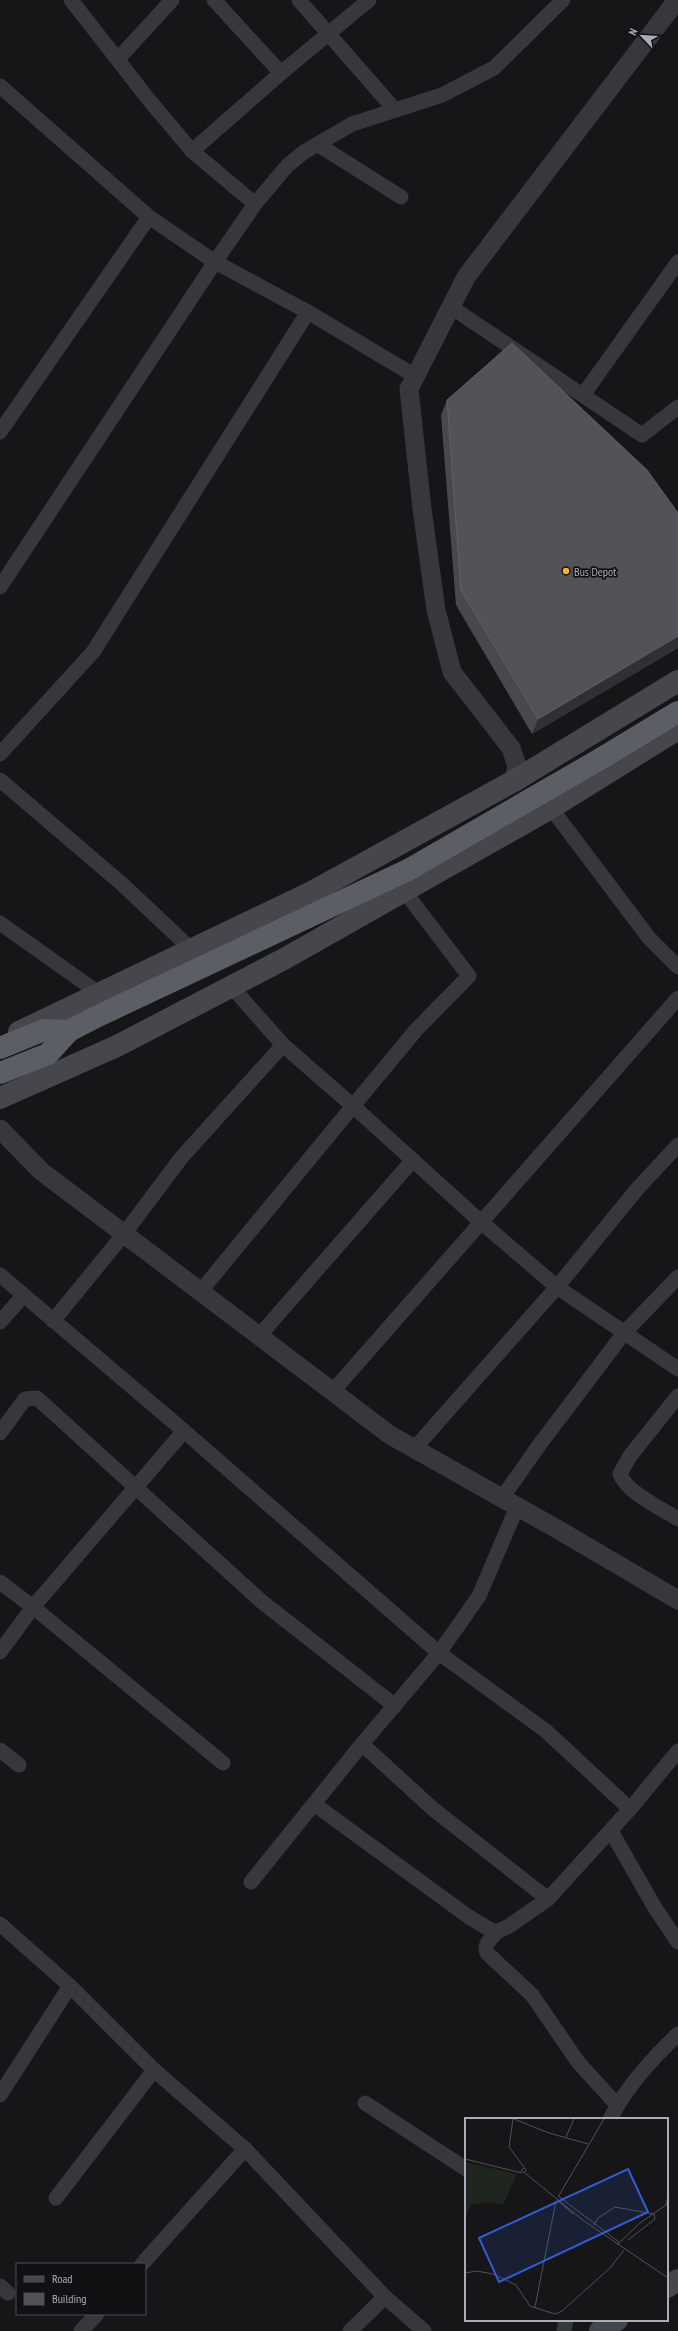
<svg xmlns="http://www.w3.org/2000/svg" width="678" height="2331" font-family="'PT Sans Narrow',sans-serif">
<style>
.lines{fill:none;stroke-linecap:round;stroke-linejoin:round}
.minor{stroke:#37383d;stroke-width:15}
.tertiary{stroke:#37383d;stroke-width:19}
.secondary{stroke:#45474d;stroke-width:22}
.trunk{stroke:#5b5e65;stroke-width:22}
.trunk-bridge{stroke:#5b5e65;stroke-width:22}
.wall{fill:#47494d}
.shaded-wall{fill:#2f3033}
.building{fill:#525359;stroke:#5f6168}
.poi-dot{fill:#f2b134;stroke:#111113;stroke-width:1.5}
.labels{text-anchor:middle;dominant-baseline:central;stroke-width:3.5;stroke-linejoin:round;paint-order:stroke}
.poi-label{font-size:12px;fill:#a8adb8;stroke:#111113;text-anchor:start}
.inset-road{fill:none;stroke:#505258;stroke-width:1}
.view{fill:#325cd3;fill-opacity:0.15;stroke:#325cd3;stroke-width:2}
.inset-edge{fill:none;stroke:#a8adb8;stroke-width:2}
</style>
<rect width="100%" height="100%" fill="#161618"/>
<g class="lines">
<g class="minor">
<polyline points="214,0 281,73"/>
<polyline points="299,0 395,110"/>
<polyline points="118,59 172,0"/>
<polyline points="0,86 149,217 215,262 255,204 192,151 149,100 71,0"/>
<polyline points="317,144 401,197"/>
<polyline points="192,151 281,73 369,0"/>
<polyline points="255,204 287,166 304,152 352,124 442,95 494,68 563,0"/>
<polyline points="451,307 642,435 678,407"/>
<polyline points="583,395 678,262"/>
<polyline points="0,432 149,217"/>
<polyline points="0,587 215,262 308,312 415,376"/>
<polyline points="0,754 93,652 308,312"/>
<polyline points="0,780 122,884 191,949"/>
<polyline points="551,808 649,938 678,967"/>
<polyline points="405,892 469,976 416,1030 353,1106 481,1222 557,1287 638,1188 678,1145"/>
<polyline points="0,923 100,994"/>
<polyline points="0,1275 184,1431 439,1653 546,1731 630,1809"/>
<polyline points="200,1292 353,1106 283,1045 231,986"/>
<polyline points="53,1321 124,1234 181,1158 283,1045"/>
<polyline points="0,1322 23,1296"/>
<polyline points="259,1336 413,1160"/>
<polyline points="333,1391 678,998"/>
<path d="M678 1396 630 1456 620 1474C626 1492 662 1509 678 1519"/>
<polyline points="0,1433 25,1399 37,1398 261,1601 395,1706"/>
<polyline points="414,1449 557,1287 678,1369"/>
<polyline points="502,1498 540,1444 624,1333 678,1277"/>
<polyline points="0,1582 33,1607 223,1763"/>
<polyline points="0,1652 33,1607 184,1431"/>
<polyline points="362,1744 433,1809 548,1899"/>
<polyline points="0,1750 19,1765"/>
<polyline points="314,1804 469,1917 489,1929 497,1932 509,1926 548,1899 630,1809 678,1751"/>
<polyline points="611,1831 655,1908 678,1942"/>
<polyline points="251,1882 362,1744 439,1653 479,1596 517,1507"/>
<polyline points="0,1924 70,1986 154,2070 245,2149 385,2297 424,2331"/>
<path d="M497 1932C491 1939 483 1944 487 1953L532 1995 578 2062 617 2105"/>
<polyline points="0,2095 70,1986"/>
<polyline points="365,2103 466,2169"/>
<path d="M610 2119C627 2086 652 2059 678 2034"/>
<polyline points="56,2198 154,2070"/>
<polyline points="142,2264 245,2149"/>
<polyline points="0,2286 8,2293"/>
<polyline points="81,2331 97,2314"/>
<polyline points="350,2331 385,2297"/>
<polyline points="564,2331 566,2320"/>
</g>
<g class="tertiary">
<polyline points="514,781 517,766 511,748 452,672 436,610 422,509 409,389 466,277 677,0"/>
<polyline points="0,1129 41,1171 390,1435 557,1529 678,1600"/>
</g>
<g class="secondary">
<polyline points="19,1032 312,892 514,781 678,681"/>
<polyline points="0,1098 117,1046 284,959 551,808 678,729"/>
<polyline points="667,2287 678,2280"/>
<polyline points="600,2331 617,2320"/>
</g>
<g class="trunk">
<polyline points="0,1048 44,1030 69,1031"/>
<polyline points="0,1073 48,1054 69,1031 98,1016 408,870 602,758"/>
</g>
<polyline class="trunk-bridge" points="602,758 678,712"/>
</g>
<polygon class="wall" points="447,400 678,513 678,648 532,734 456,605 441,415"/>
<polygon class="shaded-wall" points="678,636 678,648 532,734 538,719"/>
<polygon class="building" points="512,343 647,470 678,513 678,636 538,719 461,590 447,400"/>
<circle class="poi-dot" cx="566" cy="571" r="4"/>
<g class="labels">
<g class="poi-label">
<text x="574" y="571">Bus Depot</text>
</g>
</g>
<g transform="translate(465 2118)">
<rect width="203" height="203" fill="#161618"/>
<path d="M0 44 52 56 38 87 21 84 5 87 0 103Z" fill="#1e261f"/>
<path class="inset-road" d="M48 1 44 29 61 52 59 55 56 53 59 50M49 1 84 15 123 26M101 19 109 1M0 41 57 55M60 55 119 103 203 160M93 78 154 124M93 79 139 1M92 82 108 96M129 107 133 100 150 89 189 96 190 101 163 122M152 127 175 105 201 87 203 79M0 155 12 153 28 156 51 167 65 188 90 196 97 193 145 150 159 132M70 189 91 83"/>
<path class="view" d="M163 51 183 94 34 164 14 120Z"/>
<rect width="203" height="203" class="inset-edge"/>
</g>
<rect x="16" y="2263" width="130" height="52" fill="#111113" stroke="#4d4f55"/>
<rect x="24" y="2276" width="20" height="6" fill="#45474d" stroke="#4d4f55"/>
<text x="52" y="2283" font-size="12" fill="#a8adb8">Road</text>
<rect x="24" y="2293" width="20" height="12" fill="#525359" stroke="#4d4f55"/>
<text x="52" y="2303" font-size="12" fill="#a8adb8">Building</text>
<g transform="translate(642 36) rotate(295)" stroke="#111113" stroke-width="3" paint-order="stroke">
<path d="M0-3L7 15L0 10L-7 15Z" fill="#a8adb8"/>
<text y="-6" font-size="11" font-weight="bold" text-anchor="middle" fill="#a8adb8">N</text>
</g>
</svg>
